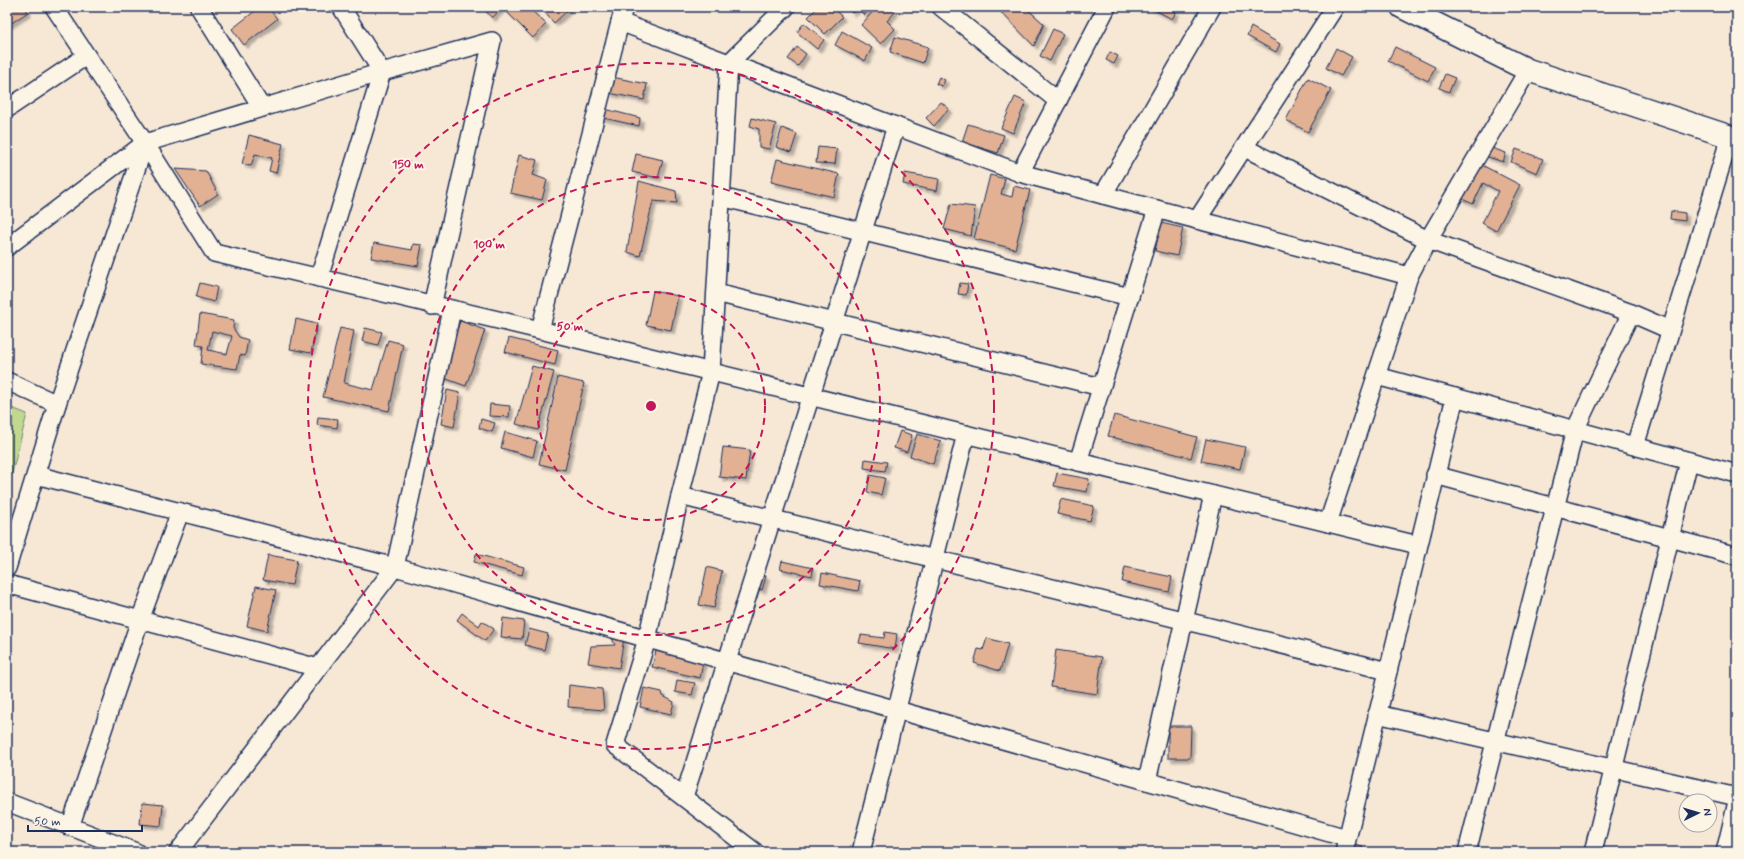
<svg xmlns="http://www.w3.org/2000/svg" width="1744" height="859" font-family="Mynerve,sans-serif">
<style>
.green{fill:#c1d88e;stroke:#6e8476}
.building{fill:#e2b193;stroke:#1b2f5e;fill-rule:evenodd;filter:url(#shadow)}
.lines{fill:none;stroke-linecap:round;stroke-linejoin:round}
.street-casing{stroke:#1b2f5e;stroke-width:20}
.secondary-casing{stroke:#1b2f5e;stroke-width:25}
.street{stroke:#fcf5e5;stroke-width:17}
.secondary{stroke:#fcf5e5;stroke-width:22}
.ring{fill:none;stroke:#c2185b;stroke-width:2;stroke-dasharray:7 5}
.centre{fill:#c2185b;stroke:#fcf5e5;stroke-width:2}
.ring-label{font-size:12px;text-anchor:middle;font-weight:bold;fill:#c2185b;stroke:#fcf5e5;stroke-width:4;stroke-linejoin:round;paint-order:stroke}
</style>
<defs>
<filter id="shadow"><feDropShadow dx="3.5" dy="3.5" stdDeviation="1" flood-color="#0004"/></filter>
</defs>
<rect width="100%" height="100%" fill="#f7e7d5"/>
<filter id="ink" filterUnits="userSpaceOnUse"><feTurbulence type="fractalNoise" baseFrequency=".025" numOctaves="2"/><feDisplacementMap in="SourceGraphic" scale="8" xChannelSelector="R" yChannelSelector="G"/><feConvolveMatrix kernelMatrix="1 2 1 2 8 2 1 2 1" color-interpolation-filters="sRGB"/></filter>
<g filter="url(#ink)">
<polygon class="green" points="7,406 27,414 7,493"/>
<g class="building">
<polygon points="7,7 25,7 28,12 7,26"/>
<polygon points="260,7 268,7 277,19 244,45 232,29"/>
<polygon points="487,7 503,7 492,18 484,9"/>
<polygon points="506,7 528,7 546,24 533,38 504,9"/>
<polygon points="540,7 567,7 569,9 554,23"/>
<polygon points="818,7 832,7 842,17 825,34 808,17"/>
<polygon points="847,7 856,7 857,9 852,13"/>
<polygon points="864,7 869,10 864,15 860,10"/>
<polygon points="877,7 891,7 895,12 887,21 895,29 881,44 861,25"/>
<polygon points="996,7 1025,7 1044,24 1034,46"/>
<polygon points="1149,7 1166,7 1176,12 1172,19"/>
<polygon points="804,23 824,40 817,49 797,32"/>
<polygon points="1251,27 1280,44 1276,52 1247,36"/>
<polygon points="1053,29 1063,34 1050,61 1040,56"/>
<polygon points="842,31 872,48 865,61 835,45"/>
<polygon points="895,37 928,47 923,63 890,52"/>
<polygon points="797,47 806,54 798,66 788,59"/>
<polygon points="1395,47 1435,67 1428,81 1388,61"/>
<polygon points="1336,48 1352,57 1341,76 1326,68"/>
<polygon points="1110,52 1118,56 1114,64 1106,60"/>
<polygon points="1445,74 1455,78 1449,92 1439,88"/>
<polygon points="612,77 647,84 644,100 609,93"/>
<polygon points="939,77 945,80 942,86 936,84"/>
<polygon points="1308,78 1331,90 1308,132 1286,120"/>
<polygon points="1015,97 1026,102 1013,133 1001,128"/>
<polygon points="941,102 949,109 934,126 926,118"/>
<polygon points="601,108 640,118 639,126 599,117"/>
<polygon points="752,118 776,124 769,149 759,147 759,129 750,126"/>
<polygon points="968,124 1004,135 998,153 962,142"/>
<polygon points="782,128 797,134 791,152 776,147"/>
<polygon points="249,135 283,144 276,173 269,171 272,158 255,154 251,166 242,164"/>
<polygon points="818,147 837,149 835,164 816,163"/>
<polygon points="1489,147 1506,153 1503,162 1485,156"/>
<polygon points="1516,149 1543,159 1537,173 1511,162"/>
<polygon points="636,154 663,160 658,178 632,172"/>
<polygon points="519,155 537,160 533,175 547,180 542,200 510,193"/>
<polygon points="777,159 839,174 834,197 771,182"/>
<polygon points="1478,163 1520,185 1496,231 1482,223 1498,191 1483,183 1473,204 1460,198"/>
<polygon points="175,169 206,171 218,194 200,206"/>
<polygon points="905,173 939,179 937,191 903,184"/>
<polygon points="990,175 1005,179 1001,194 1012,197 1014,186 1030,190 1015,249 974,239"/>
<polygon points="639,181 676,191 677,203 653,201 640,256 627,252"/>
<polygon points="951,204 975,207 971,236 944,229"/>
<polygon points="1671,211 1685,213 1685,221 1670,219"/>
<polygon points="1161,223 1183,228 1177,256 1155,251"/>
<polygon points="374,243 412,250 413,244 422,245 418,266 371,258"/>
<polygon points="200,283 217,287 214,302 196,297"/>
<polygon points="960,283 968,284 966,295 958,294"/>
<polygon points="653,291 678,296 671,330 646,325"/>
<path d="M200 314 234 320 233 328 239 337 248 340 245 356 240 355 237 369 201 364 203 346 196 345ZM212 331 232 336 227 354 208 350Z"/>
<polygon points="296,319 317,324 311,353 290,349"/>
<polygon points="460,321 485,330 466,386 441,377"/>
<polygon points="340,328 354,331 344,383 373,390 388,340 403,344 389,411 323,397"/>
<polygon points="365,328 382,332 378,345 362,341"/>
<polygon points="509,338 558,350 555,365 505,352"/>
<polygon points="532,366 554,372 538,430 516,424"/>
<polygon points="558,377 584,383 565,470 539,464"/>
<polygon points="447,390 460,393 454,427 441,424"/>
<polygon points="490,404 510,406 509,417 489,416"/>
<polygon points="1114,415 1197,437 1191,458 1108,436"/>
<polygon points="318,417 338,419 337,428 317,425"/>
<polygon points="481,419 495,423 492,432 479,428"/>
<polygon points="900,431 912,435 907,452 894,448"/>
<polygon points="505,432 537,441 533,457 501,448"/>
<polygon points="917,434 941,441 933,464 910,456"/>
<polygon points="1206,439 1245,447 1240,469 1201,461"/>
<polygon points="723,447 750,450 746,480 719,477"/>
<polygon points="865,459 887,462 885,471 864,468"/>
<polygon points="1057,473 1089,479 1087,492 1054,486"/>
<polygon points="870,475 885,478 881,495 867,492"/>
<polygon points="1061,499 1094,506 1090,521 1057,514"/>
<polygon points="476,554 524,567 522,575 474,562"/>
<polygon points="268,555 297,560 292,585 263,580"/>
<polygon points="782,561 813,568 812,576 780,569"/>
<polygon points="707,567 722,571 714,608 699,605"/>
<polygon points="1125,567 1172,577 1169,592 1122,582"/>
<polygon points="822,573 860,581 858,591 820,584"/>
<polygon points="760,574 766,576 762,590 756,588"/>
<polygon points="256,586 276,590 267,631 247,626"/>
<polygon points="462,613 479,626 482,621 494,629 485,641 457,620"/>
<polygon points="503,618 524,621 522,639 501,637"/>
<polygon points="529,629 548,634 544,650 525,645"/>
<polygon points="885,632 897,634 895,649 859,643 861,635 884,638"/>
<polygon points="611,636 624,638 619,668 588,663 591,646 615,645"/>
<polygon points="987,638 1008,644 1000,671 974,663 978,649 983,650"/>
<polygon points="1056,650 1102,657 1097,694 1051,687"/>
<polygon points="656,651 703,662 700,678 652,667"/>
<polygon points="677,680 695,683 692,695 675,692"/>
<polygon points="569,685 602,689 604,710 568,707"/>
<polygon points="644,688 662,692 663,696 674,702 671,714 640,707"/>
<polygon points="1168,726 1191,726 1190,758 1168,758"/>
<polygon points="142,803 163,805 161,826 140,824"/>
<polygon points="1354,845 1363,847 1362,852 1352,852"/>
</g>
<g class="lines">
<g class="street-casing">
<g id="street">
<polyline points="54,7 145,143 214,253 540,330 1418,545"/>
<polyline points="199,7 262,108"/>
<polyline points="941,7 1058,101"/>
<polyline points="620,22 1020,173 1409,276"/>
<polyline points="7,109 86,56"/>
<polyline points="1245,148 1428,240 1631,313 1670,330"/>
<polyline points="1020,173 1107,7"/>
<polyline points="1103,195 1212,7"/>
<polyline points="721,197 1130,297"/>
<polyline points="1197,220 1335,7"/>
<polyline points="7,247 145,143 382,72 492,41 432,306"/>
<polyline points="319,278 382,72 341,7"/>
<polyline points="716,293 1101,387"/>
<polyline points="540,330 624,7"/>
<polyline points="1377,376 1737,474"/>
<polyline points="7,381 57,404"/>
<polyline points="1635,446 1730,137"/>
<polyline points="1078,462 1157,209"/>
<polyline points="36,475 395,567 1347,838"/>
<polyline points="1435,475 1737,556"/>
<polyline points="680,496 1388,671"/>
<polyline points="1328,523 1409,276 1428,240 1528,70"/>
<polyline points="7,568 57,404 145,143"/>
<polyline points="7,584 318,668"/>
<polyline points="1377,714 1737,797"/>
<polyline points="1147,781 1213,495"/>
<polyline points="684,797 896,126"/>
<polyline points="7,802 136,852"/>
<polyline points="70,827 140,620 180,512"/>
<polyline points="178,852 395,567 452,310"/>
<polyline points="755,852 615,745 647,639 680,496 711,372 729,63 786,7"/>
<polyline points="861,852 966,434"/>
<polyline points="1344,852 1455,397"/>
<polyline points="1467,852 1575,430 1631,313"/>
<polyline points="1593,852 1689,461"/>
<polyline points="1725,852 1737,802"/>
</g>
</g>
<g class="secondary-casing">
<polyline id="secondary" points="1402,7 1528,70 1737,139"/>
</g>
<use href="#street" class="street"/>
<use href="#secondary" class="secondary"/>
</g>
</g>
<g class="ring">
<circle cx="651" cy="406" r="114"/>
<circle cx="651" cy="406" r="229"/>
<circle cx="651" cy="406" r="343"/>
</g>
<circle cx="651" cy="406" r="6" class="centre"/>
<g class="ring-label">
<text x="408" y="168">150 m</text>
<text x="489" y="248">100 m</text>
<text x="570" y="330">50 m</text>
</g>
<rect width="1744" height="859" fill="none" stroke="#fcf5e5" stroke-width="24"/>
<rect x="12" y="12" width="1720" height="835" fill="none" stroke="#1b2f5e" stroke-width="1.5" filter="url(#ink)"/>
<g transform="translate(1698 813) rotate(85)"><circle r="19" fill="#fcf5e5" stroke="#a2a6af"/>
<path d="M0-3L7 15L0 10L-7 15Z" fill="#1b2f5e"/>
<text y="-6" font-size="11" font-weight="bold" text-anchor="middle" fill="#1b2f5e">N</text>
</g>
<path d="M28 825v6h114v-6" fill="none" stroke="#1b2f5e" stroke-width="2"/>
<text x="34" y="825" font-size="12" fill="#1b2f5e" stroke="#fcf5e5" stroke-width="3" paint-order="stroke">50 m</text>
</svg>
